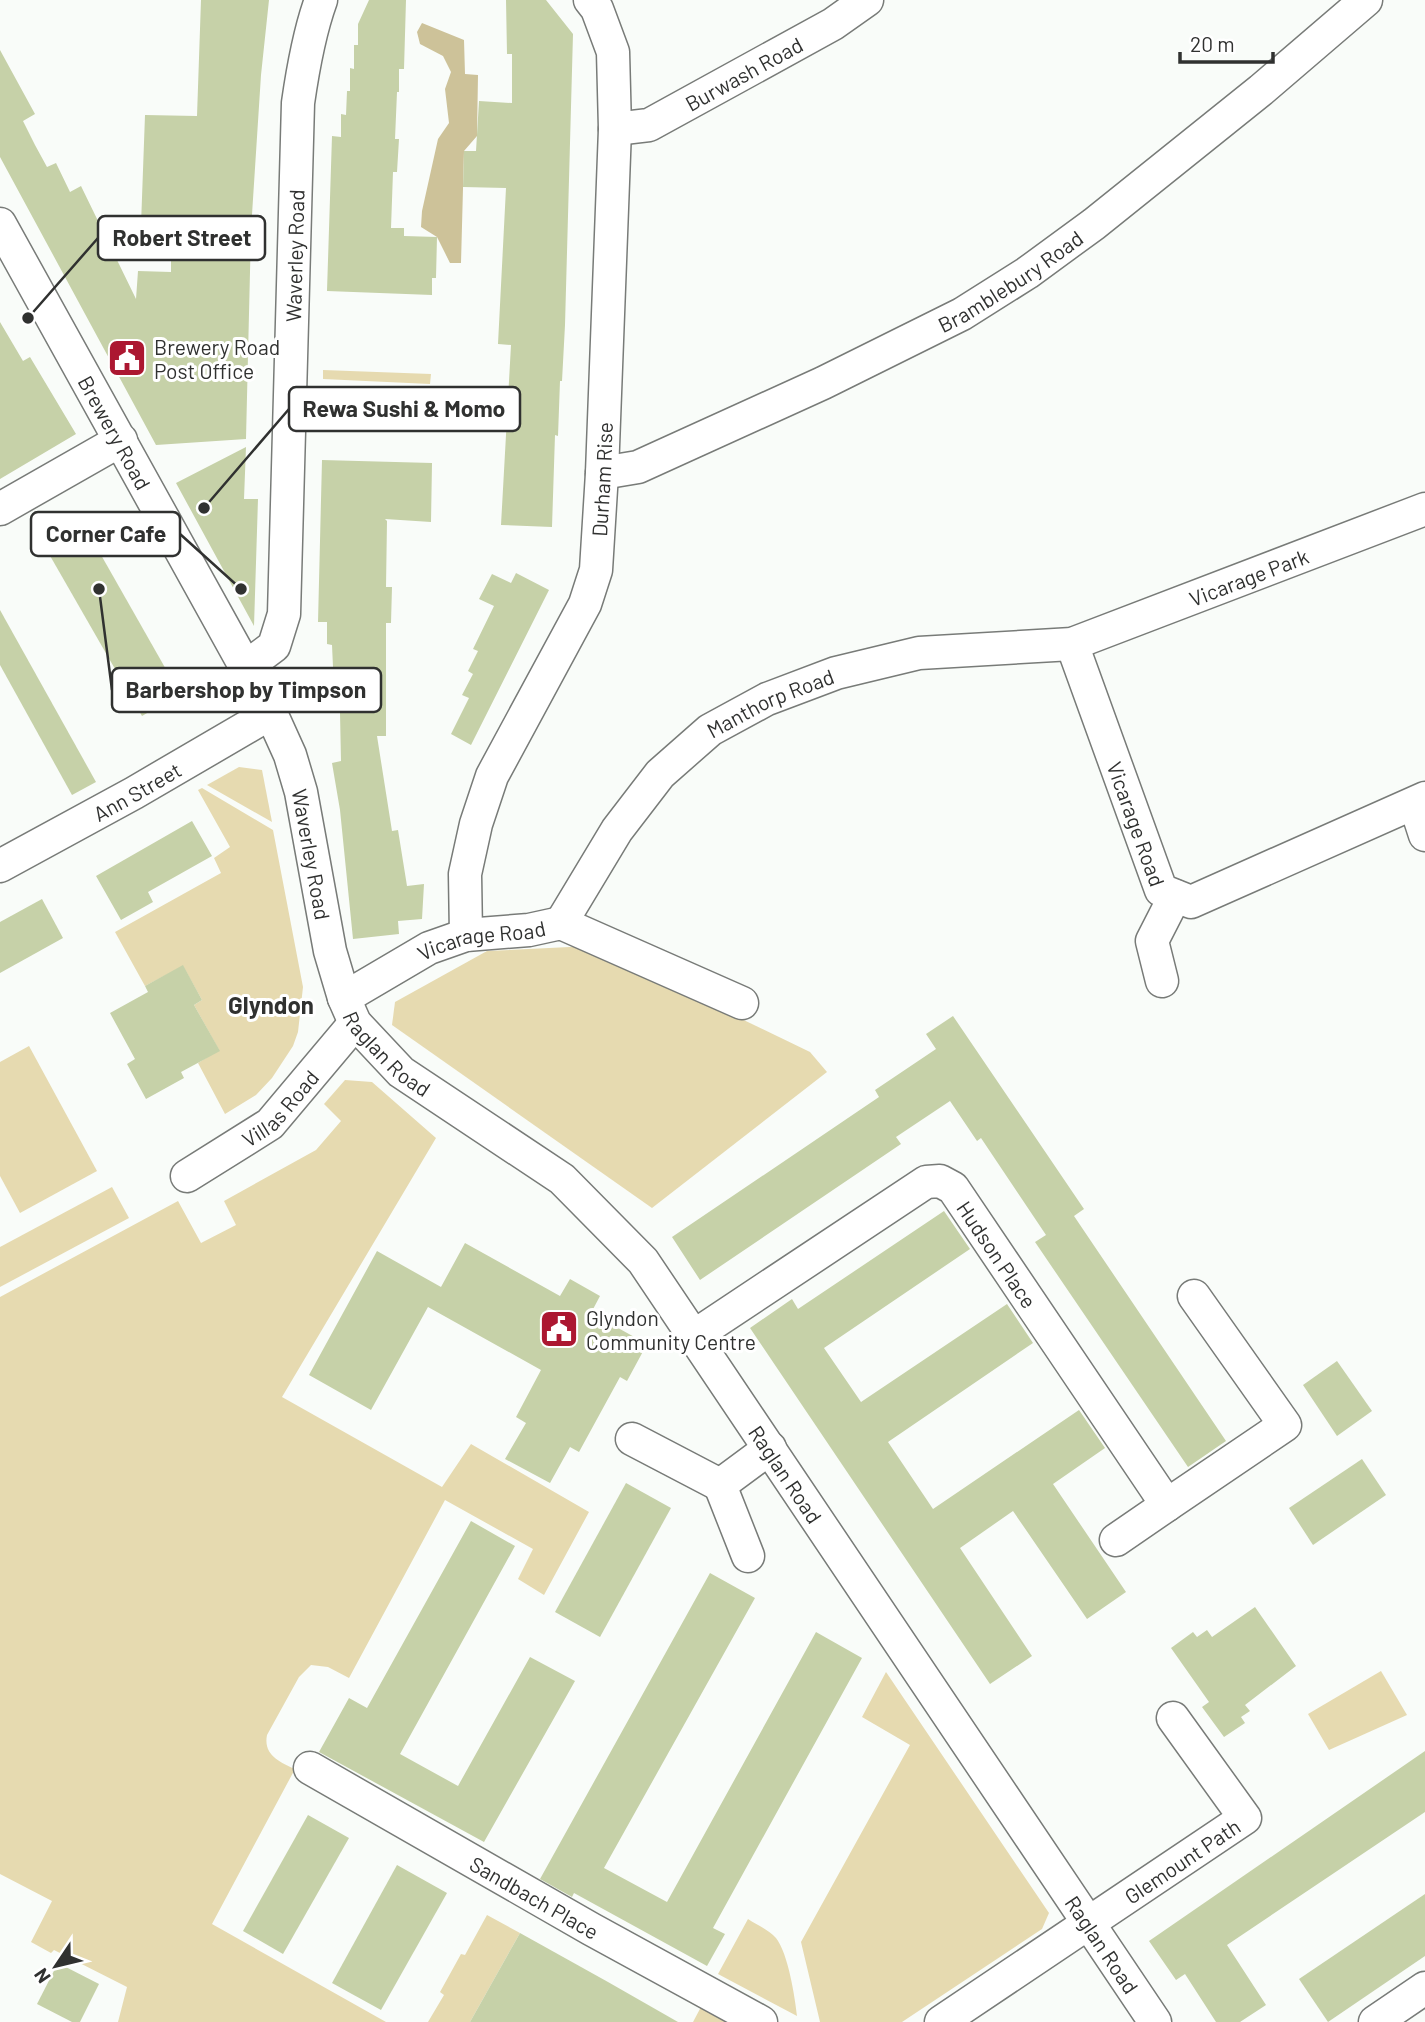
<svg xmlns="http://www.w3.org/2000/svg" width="1425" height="2022" font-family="Barlow,sans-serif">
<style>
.green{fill:#e6dab0}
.forest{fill:#cdc299}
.building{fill:#c6d1a8}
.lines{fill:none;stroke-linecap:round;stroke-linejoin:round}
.minor-casing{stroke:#787b78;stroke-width:35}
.minor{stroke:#fff;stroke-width:32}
.labels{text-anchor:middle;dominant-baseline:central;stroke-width:6;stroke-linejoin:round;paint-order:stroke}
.street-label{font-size:21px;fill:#303130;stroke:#fff}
.poi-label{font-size:21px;fill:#303130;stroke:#fff;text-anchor:start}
.quarter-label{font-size:24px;font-weight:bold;fill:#303130;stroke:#fff}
.leader{fill:none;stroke:#303130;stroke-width:2.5}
.callout-dot{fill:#303130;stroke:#fff;stroke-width:2.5}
.callout{fill:#fff;stroke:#303130;stroke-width:2.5}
.callout-label{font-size:23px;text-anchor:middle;font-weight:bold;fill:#303130}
</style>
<rect width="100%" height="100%" fill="#f9fcf9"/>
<g class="green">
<polygon points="323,370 431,374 430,384 323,379"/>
<polygon points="239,767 262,770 272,822 207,785"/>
<polygon points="202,788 273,830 303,987 298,1032 293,1046 272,1078 256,1095 225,1114 198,1063 219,1050 194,1005 202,1000 183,966 145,986 115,932 221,873 214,858 230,847 198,790"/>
<polygon points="590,946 810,1052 827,1072 652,1208 392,1025 395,1002 487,951"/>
<polygon points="29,1046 97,1171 20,1213 0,1176 0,1062"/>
<path d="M345 1080 372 1082 436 1138 282 1397 442 1487 471 1444 589 1512 544 1595 518 1579 533 1549 445 1500 349 1678 328 1667 311 1665 299 1677 267 1735C263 1755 280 1762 295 1769L212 1924 386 2022H118L127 1987 54 1950 51 1953 31 1942 52 1901 0 1874V1297L178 1201 201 1243 236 1225 224 1201 316 1150 341 1121 324 1104Z"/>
<polygon points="112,1187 129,1218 0,1287 0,1247"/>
<polygon points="1381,1671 1407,1715 1329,1750 1308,1714"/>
<polygon points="886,1672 1049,1913 1042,1929 902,2022 820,2022 801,1942 910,1745 862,1717"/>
<polygon points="487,1915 520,1933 470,2022 428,2022 444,1995 440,1992 461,1954 465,1955"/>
<path d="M748 1919C757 1925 769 1930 776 1938 788 1953 795 1997 797 2016L718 1974Z"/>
<polygon points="701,2007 727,2022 693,2022"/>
</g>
<polygon class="forest" points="422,23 464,40 465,74 478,75 477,136 464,151 461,263 450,263 437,237 421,227 422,211 438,139 449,123 445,89 451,72 443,56 420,44 417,32"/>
<g class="building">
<polygon points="201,0 269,0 261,75 251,230 246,439 156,445 0,157 0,50 35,114 23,121 35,145 47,167 56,163 70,192 81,186 136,299 138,271 171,272 171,226 141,225 145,115 197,116"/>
<polygon points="369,0 406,0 404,69 399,69 399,92 397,92 395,139 399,139 397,172 393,172 391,228 404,228 404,236 437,237 436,278 432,278 432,295 327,291 332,136 341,137 341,114 346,115 347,91 350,91 350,68 354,69 354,45 358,45 358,24"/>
<polygon points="506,0 546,0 573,34 565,325 562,381 560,381 558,436 555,435 552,527 501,525 511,345 498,344 506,188 463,187 464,151 476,151 479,101 512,103 512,54 507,54"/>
<polygon points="0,322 23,361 30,357 76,434 0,479"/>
<polygon points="246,447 244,499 258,499 254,626 176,483"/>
<polygon points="322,460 432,463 431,522 385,519 387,521 386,587 392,587 391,623 386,623 386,736 377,736 392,831 398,830 407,886 424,884 422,919 398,921 399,934 353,939 340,810 332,763 341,761 340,713 334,713 335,667 333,667 332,645 327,644 327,622 318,622"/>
<polygon points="84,525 180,694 142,716 45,547"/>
<polygon points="516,573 549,590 471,745 451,734 469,698 462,695 473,674 468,671 478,651 473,649 494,606 479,599 492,574 511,583"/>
<polygon points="0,610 96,782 72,795 0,665"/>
<polygon points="192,821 212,856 148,892 153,902 121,920 96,876"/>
<polygon points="42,899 63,938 0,973 0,922"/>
<polygon points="183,965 202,1000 194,1005 220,1051 181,1072 184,1078 146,1099 127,1064 135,1059 110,1013 148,992 145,986"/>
<polygon points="953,1016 1084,1209 1074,1216 1226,1441 1188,1467 1035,1242 1046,1235 981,1138 977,1141 950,1101 896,1137 901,1144 700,1280 672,1237 879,1097 875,1090 936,1049 926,1034"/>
<polygon points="944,1211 970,1249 824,1348 861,1402 1007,1304 1033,1343 888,1442 933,1509 1079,1410 1105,1448 1053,1484 1126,1592 1087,1619 1013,1511 960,1548 1032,1656 990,1684 750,1328 792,1299 798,1309"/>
<polygon points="465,1243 560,1296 570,1279 600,1296 591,1313 647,1344 627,1381 620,1377 579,1452 570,1447 550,1483 505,1459 526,1423 516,1417 541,1370 428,1307 371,1410 309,1375 377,1251 441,1287"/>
<polygon points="1337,1361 1372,1411 1337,1436 1303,1385"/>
<polygon points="1362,1459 1386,1495 1313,1545 1289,1508"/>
<polygon points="626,1483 671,1508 600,1637 555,1612"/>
<polygon points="471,1521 515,1546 400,1754 458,1786 530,1657 575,1681 484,1842 319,1752 349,1698 367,1708"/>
<polygon points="710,1573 755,1598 604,1868 667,1902 816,1632 862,1658 713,1928 725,1934 707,1966 574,1893 572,1897 540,1879"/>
<polygon points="1255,1607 1296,1666 1245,1705 1250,1711 1241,1717 1245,1723 1224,1737 1202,1707 1209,1702 1171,1648 1193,1632 1197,1637 1207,1630 1212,1637"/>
<polygon points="1425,1751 1425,1812 1227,1945 1266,2005 1240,2022 1216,2022 1185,1974 1176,1980 1149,1941"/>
<polygon points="308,1815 349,1838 283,1954 243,1931"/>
<polygon points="397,1865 447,1893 381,2010 332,1983"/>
<polygon points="1425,1894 1425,1956 1328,2022 1299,1979"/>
<polygon points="520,1933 608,1982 678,2022 470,2022"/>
<polygon points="58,1963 99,1984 80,2022 72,2022 37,2004"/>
</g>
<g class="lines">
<g class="minor-casing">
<g id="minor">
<path id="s1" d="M615 129 649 125 833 24 867 0"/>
<path id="s2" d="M0 224 271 713 290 755 301 792 330 951 344 998 355 1023 401 1072 562 1179 643 1261 1155 2022"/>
<path id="s3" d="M602 473 638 467 823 383 962 314 1027 273 1094 224 1261 90 1366 0"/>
<polyline points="0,509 121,440"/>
<path id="s4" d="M1072 644 1161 890 1191 902 1425 798"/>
<path id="s5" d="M246 667 274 646 284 614 298 103C303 68 309 33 321 0"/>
<polyline points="1415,804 1425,835"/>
<path id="s6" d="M0 866 134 793 271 713"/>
<path id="s7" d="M561 923 617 830 660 774 710 730 767 699 836 673 919 653 1072 644 1425 509"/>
<path id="s8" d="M466 935 465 874 476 824 492 776 585 604 596 570 602 473 615 129 613 52 597 9 590 0"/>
<polyline points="1162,981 1152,941 1175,896"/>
<path id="s9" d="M344 998 429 948 466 935 529 930 561 923 742 1003"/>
<path id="s10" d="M187 1176 270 1124 355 1023"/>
<path id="s11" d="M694 1336 926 1182 940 1181 953 1188 1167 1505 1285 1425 1194 1296"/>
<polyline points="632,1439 720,1485"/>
<polyline points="720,1485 748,1556"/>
<polyline points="720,1485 770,1448"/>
<polyline points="1116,1540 1167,1505"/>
<path id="s12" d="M310 1768 591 1929 761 2022"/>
<path id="s13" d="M941 2022 1245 1818 1173 1718"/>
<polyline points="1375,2022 1425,1988"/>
</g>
</g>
<use href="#minor" class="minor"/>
</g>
<defs>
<g id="civic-square" transform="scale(2.0125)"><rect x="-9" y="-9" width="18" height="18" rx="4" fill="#ac1731" stroke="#fff"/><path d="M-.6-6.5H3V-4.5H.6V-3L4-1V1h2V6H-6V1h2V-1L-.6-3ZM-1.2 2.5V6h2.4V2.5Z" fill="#fff"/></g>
</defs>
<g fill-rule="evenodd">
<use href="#civic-square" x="127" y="358"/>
<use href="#civic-square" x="559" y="1329"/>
</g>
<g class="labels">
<g class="street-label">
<text stroke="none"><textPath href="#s1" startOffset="142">Burwash Road</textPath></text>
<text stroke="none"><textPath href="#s5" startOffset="427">Waverley Road</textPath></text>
<text stroke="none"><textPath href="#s3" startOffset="453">Bramblebury Road</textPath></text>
<text stroke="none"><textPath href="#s2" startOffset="238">Brewery Road</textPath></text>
<text stroke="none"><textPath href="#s8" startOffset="485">Durham Rise</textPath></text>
<text stroke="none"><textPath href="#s7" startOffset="812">Vicarage Park</textPath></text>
<text stroke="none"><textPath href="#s7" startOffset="312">Manthorp Road</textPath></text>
<text stroke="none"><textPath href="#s6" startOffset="156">Ann Street</textPath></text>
<text stroke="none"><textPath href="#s4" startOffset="191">Vicarage Road</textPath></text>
<text stroke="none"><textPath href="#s2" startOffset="707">Waverley Road</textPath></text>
<text stroke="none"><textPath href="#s9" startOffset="152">Vicarage Road</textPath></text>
<text stroke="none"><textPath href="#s2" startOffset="926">Raglan Road</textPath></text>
<text stroke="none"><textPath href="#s10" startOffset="116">Villas Road</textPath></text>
<text stroke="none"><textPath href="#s11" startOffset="387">Hudson Place</textPath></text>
<text stroke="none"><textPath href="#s2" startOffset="1514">Raglan Road</textPath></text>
<text stroke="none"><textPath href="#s13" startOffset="290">Glemount Path</textPath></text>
<text stroke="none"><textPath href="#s12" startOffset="259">Sandbach Place</textPath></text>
<text stroke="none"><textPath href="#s2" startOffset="2081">Raglan Road</textPath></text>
</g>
<g class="poi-label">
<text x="154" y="346">Brewery Road<tspan x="154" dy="24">Post Office</tspan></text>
<text x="586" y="1317">Glyndon<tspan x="586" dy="24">Community Centre</tspan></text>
</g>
<g class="quarter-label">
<text x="271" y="1004">Glyndon</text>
</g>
</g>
<path class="leader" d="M28 318L98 238M204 508L289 409M241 589L180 534M99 589L112 690"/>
<g class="callout-dot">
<circle cx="28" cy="318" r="7"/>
<circle cx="204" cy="508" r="7"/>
<circle cx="241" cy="589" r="7"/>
<circle cx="99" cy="589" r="7"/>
</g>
<g class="callout">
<rect x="98" y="216" width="167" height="44" rx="7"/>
<rect x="289" y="387" width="231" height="44" rx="7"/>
<rect x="31" y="512" width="149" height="44" rx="7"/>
<rect x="112" y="668" width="269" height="44" rx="7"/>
</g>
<g class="callout-label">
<text x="182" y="246">Robert Street</text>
<text x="404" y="417">Rewa Sushi &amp; Momo</text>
<text x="106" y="542">Corner Cafe</text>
<text x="246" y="698">Barbershop by Timpson</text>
</g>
<g transform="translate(56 1966) rotate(235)" stroke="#ffffff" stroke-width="5" paint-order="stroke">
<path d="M0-5L12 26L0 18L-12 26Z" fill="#303130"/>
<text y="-10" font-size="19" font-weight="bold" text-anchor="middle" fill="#303130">N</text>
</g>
<path d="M1180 52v10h93v-10" fill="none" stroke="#303130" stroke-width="3.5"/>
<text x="1190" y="52" font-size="21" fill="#303130" stroke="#ffffff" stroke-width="5" paint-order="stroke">20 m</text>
</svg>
